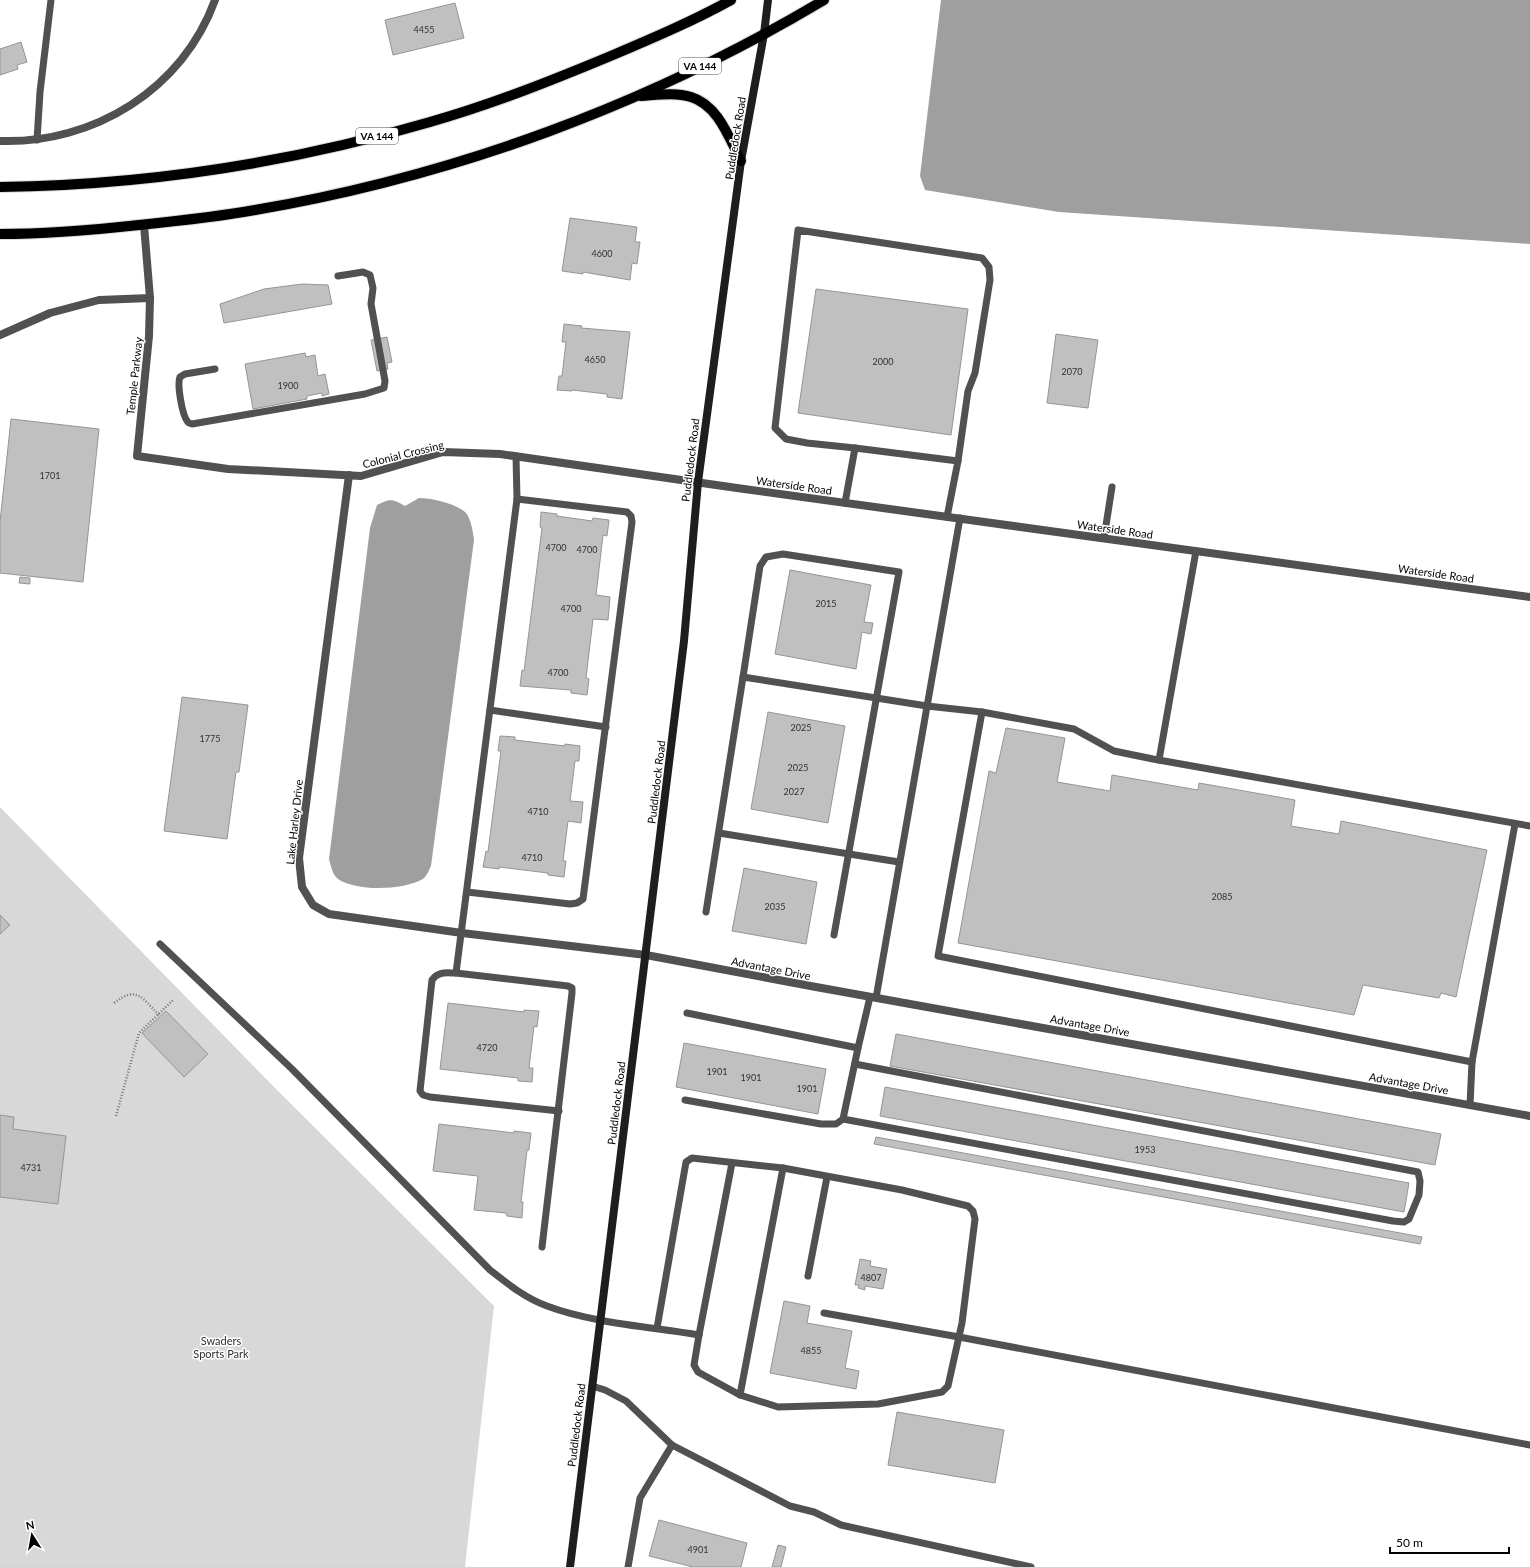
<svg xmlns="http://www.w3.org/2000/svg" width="1530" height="1567" font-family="Lato,sans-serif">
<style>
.green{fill:#d8d8d8}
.water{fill:#9f9f9f}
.building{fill:#c0c0c0;stroke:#959595}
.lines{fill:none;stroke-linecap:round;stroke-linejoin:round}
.primary-casing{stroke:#dbdbdb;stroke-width:12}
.path{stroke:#737373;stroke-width:2.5;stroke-dasharray:1 2;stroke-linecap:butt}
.lane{stroke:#515151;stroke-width:7}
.street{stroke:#515151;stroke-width:8}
.secondary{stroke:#1e1e1e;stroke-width:8}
.primary{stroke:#000;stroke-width:10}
.labels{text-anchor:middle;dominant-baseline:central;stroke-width:3;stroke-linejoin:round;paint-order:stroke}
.number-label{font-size:9px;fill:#303030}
.shield{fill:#fff;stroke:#4c4c4c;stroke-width:1}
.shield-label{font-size:10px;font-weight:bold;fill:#000}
.street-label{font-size:11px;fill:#000;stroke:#fff}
.park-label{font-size:11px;fill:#2f2f2f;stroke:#fff}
</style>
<rect width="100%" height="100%" fill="#fff"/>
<polygon class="green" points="0,807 277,1090 494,1306 465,1567 0,1567"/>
<g class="water">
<polygon points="941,0 1530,0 1530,244 1059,212 925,190 920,176"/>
<path d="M419 498C431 498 458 504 466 513 471 519 473 532 474 540L431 866C429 870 427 876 423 879 404 890 357 892 338 879 332 874 331 866 329 859L370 528 377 505C390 498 393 499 405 506Z"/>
</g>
<g class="building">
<polygon points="455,3 464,38 393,55 385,20"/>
<polygon points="21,42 27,62 17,65 18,69 0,75 0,49"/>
<polygon points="570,218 637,227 635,242 640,242 637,264 632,263 630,280 583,272 583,274 562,271"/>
<polygon points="302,284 328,285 332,304 224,323 220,304 264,289"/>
<polygon points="816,289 968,309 951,435 798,413"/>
<polygon points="564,324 582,326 581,328 630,332 622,399 607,397 607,394 572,390 572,391 557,390 559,376 562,376 566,342 562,342"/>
<polygon points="1056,334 1098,340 1088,408 1047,403"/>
<polygon points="387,337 392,362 387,363 388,369 377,371 371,340"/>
<polygon points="305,353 306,357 315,355 318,376 325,374 329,394 322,396 322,393 307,396 307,399 253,409 245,364"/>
<polygon points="11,419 99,429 83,582 0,573 0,522"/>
<polygon points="541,512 557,514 557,516 592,521 593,518 609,520 607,536 603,535 596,595 610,597 608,620 593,619 586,678 589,679 587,695 571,693 571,690 520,686 522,670 524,671 542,528 540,527"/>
<polygon points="790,570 871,585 864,622 873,623 871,634 862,632 856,669 775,654"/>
<polygon points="20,577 30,578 30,584 19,583"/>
<polygon points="182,697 248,705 239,772 236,772 227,839 164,831"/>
<polygon points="768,712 845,726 828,823 751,809"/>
<polygon points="1006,728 1065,738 1057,782 1110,791 1112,775 1198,790 1199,783 1295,800 1291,826 1339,834 1341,821 1487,850 1456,997 1441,993 1439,998 1363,985 1354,1015 958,943 989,771 996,773"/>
<polygon points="500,736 515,737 515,740 565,746 565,744 580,746 579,761 575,761 570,801 583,802 581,823 568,821 563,861 566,861 564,877 548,875 548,873 499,867 499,869 483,867 486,851 488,852 501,751 498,751"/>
<polygon points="744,868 817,882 806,944 732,931"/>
<polygon points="0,915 10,925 0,934"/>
<polygon points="448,1003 524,1012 524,1010 539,1011 537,1027 534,1026 529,1068 533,1068 532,1082 518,1081 518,1078 440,1069"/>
<polygon points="166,1011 208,1054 184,1077 142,1033"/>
<polygon points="896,1034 1441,1134 1435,1165 890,1066"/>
<polygon points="684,1043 826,1069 818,1114 676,1087"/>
<polygon points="885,1087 1409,1183 1404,1212 880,1116"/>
<polygon points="0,1115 14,1117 13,1129 66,1136 58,1204 0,1197"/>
<polygon points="439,1124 514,1133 514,1131 531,1133 529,1150 527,1150 521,1202 523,1202 522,1218 507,1216 506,1213 474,1210 478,1176 433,1171"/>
<polygon points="876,1137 1422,1237 1420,1244 874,1144"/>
<polygon points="860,1259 871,1261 870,1266 887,1269 883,1289 865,1286 865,1290 858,1288 859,1285 855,1285"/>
<polygon points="784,1301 810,1306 807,1323 852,1331 845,1368 859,1371 856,1389 770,1373"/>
<polygon points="897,1412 1004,1430 995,1483 888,1465"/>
<polygon points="659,1520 747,1543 741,1567 693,1567 649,1556"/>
<polygon points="778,1545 786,1547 781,1567 772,1567"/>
</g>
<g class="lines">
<g class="primary-casing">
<g id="primary">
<path d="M641 96C657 95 675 92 691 97 718 105 729 138 741 161"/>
<path d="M0 187C146 185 290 163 430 122 493 104 553 80 613 55 653 38 693 21 731 0"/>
<path d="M0 234C46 234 93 230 139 225 178 221 217 217 255 210 455 176 650 104 824 0"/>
</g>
</g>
<g class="path">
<path d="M114 1003C137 985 142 998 159 1015"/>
<polyline points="116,1116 139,1033 173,1000"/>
</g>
<g class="lane">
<polyline points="37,140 40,92 51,0"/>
<path d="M215 369 185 374 180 377C177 384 182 418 189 423L192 424 365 394 384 388 385 381 371 304 373 288 370 275 363 272 338 276"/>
<polyline points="855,448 807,443 786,439 775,428 798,230 982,258 989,267 990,280 975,373 968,391 958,461"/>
<path d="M516 456 517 499 456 973C446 973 438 971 432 980L420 1091 423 1095 430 1097 559 1111"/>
<polyline points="845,503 855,448 958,461 947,517"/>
<polyline points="1104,538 1112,487"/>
<polyline points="743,677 760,566 766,557 783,554 899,572 834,935"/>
<polyline points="490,710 606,727"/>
<polyline points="982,712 938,956 1472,1062 1470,1105"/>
<polyline points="1159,760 1196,551"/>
<polyline points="719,833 899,862"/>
<polyline points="467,892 570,904 577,903 583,899 632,522 631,516 627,512 517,499"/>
<polyline points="706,912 743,677 927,706 982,712 1074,729 1114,751 1153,759 1530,826"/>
<path d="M160 944 292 1069 490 1270C508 1284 525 1298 547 1306 592 1323 651 1327 699 1335L732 1163"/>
<polyline points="456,973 568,986 572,988 572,993 542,1247"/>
<polyline points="876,998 960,518"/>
<polyline points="687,1013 858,1048 870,997"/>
<polyline points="1472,1062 1515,824"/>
<polyline points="685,1100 821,1124 836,1124 843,1119 858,1048"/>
<polyline points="843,1119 1393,1221 1404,1222 1409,1219 1419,1195 1420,1181 1418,1172 855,1064"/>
<polyline points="808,1276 827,1177"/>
<polyline points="824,1313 959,1337 1530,1445"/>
<polyline points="657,1328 686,1162 692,1158 783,1168 902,1190 968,1206 973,1211 975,1219 962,1323 948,1386 942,1392 878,1404 778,1407 740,1395 698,1372 694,1365 699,1335"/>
<polyline points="592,1386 605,1390 626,1401 672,1445 790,1506 814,1512 841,1525 1031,1567"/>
<polyline points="740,1395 783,1168"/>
<polyline points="628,1567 640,1498 672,1445"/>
</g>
<g class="street">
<path d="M0 141C94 144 183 89 215 0"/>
<polyline points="144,225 150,298 149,336 137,456 228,469 361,476 443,452 500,454 737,488 1530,597"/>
<polyline points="0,335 50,313 99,300 150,298"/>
<polyline points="349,475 299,858 302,887 313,905 329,914 462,933 646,955 816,987 1530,1116"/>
</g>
<polyline class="secondary" points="570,1567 684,641 698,482 741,161 764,34 768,0"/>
<use href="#primary" class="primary"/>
</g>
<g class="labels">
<g class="number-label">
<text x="424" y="29">4455</text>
<text x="602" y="253">4600</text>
<text x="595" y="359">4650</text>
<text x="883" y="361">2000</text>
<text x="1072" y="371">2070</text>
<text x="288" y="385">1900</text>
<text x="50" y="475">1701</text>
<text x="556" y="547">4700</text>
<text x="587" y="549">4700</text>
<text x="826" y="603">2015</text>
<text x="571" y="608">4700</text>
<text x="558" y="672">4700</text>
<text x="801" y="727">2025</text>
<text x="210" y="738">1775</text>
<text x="798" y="767">2025</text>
<text x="794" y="791">2027</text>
<text x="538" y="811">4710</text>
<text x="532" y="857">4710</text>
<text x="1222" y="896">2085</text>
<text x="775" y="906">2035</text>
<text x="487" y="1047">4720</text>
<text x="717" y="1071">1901</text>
<text x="751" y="1077">1901</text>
<text x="807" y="1088">1901</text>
<text x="1145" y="1149">1953</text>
<text x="31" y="1167">4731</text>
<text x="871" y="1277">4807</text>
<text x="811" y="1350">4855</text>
<text x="698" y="1549">4901</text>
</g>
<g class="shield">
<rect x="679" y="58" width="42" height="16" rx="3"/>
<rect x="356" y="128" width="42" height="16" rx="3"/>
</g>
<g class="shield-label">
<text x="700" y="66">VA 144</text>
<text x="377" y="136">VA 144</text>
</g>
<g class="street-label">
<text transform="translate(735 138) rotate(-81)">Puddledock Road</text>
<text transform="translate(134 376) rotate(-84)">Temple Parkway</text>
<text transform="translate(403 454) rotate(-14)">Colonial Crossing</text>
<text transform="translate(690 460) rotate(-83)">Puddledock Road</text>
<text transform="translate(794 485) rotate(8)">Waterside Road</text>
<text transform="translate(1115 529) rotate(8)">Waterside Road</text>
<text transform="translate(1436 573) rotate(8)">Waterside Road</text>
<text transform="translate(656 782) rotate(-83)">Puddledock Road</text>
<text transform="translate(294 822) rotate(-84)">Lake Harley Drive</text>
<text transform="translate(771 968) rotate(11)">Advantage Drive</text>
<text transform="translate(1090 1025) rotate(10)">Advantage Drive</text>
<text transform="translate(1409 1083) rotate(10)">Advantage Drive</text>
<text transform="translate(616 1103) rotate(-83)">Puddledock Road</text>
<text transform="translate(576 1425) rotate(-83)">Puddledock Road</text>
</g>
<g class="park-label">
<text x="221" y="1340">Swaders<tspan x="221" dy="13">Sports Park</tspan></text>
</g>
</g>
<g transform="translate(32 1535) rotate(349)" stroke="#ffffff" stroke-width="3" paint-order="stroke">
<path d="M0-3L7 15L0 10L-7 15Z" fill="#000000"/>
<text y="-6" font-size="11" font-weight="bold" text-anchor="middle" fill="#000000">N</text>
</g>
<path d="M1390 1547v6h119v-6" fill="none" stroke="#000000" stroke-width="2"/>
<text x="1396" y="1547" font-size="12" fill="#000000" stroke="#ffffff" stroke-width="3" paint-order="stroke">50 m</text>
</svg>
